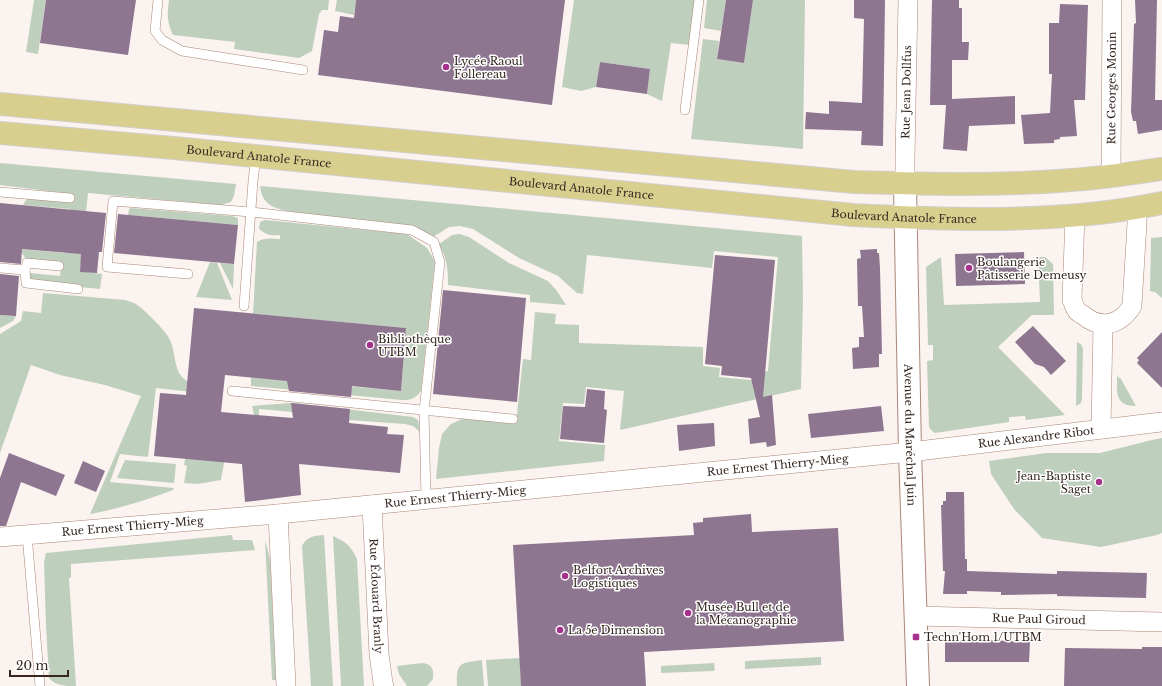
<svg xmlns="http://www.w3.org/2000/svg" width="1162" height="686" font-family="'Libre Baskerville',serif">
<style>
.green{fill:#bfcfbd}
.building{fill:#8e7590}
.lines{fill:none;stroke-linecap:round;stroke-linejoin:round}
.service-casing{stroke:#aa8776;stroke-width:10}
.minor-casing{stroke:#aa8776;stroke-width:20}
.tertiary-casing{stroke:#aa8776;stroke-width:24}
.primary-casing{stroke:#d3cfce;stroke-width:24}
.service{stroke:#fff;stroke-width:9}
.minor{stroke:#fff;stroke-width:19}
.tertiary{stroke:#fff;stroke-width:22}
.primary{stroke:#d8cf8e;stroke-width:22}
.poi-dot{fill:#a4328d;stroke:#fff;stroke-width:1.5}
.labels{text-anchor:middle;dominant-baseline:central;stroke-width:3;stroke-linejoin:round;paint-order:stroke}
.poi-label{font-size:11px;fill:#352720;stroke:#fff;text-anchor:start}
.street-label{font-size:11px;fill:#352720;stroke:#fff}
</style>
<rect width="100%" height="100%" fill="#fbf3ef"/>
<g class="green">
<polygon points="34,0 46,0 38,54 26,52"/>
<path d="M169 0H329L328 10H322L319 14 312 51 299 58 234 49 235 42 173 35C167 21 167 15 169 0Z"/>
<polygon points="337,0 356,0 354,15 335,11"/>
<polygon points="574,0 696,0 690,45 671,43 662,101 647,94 650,69 600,62 596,87 581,91 562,87"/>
<polygon points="707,0 726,0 721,31 704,28"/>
<polygon points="753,0 805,0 803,149 691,139 703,39 719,41 717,59 744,63"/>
<polygon points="0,163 236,184 234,196 231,202 221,205 88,193 80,271 102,274 100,289 32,282 30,280 29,277 30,273 60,276 61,264 26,259 19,249 66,253 70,209 23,205 26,200 30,198 72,203 73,194 0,185"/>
<path d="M260 186 802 236 803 297 801 389 620 430 624 391 586 387 584 404 563 403 559 441 605 445 604 461 436 479 439 448 442 434 451 424 464 418 516 422 523 359 531 360 535 312 556 314 555 324 579 325V343L703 347V366L720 368 719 377 760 381 762 372 768 371 778 257 714 251 712 268 587 255 583 294 577 293 558 276 519 258 473 229 460 226 449 227 433 237C397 230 362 222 327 216 311 214 283 213 270 205 263 200 261 194 260 186Z"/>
<polygon points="131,208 232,216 238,218 238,225 128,215 129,209"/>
<path d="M265 220 407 234 427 248 435 261 421 391C415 399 411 400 402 400L251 386V377L401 391 406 328 253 314 257 242C265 237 271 239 280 239V235C271 236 266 235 259 229L260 222Z"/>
<path d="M459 234 469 237 509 263 548 281 557 291 566 305 530 302V295L448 285C448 268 447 259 439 244L452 235Z"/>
<polygon points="1162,237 1162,298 1155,292 1150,291 1151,238"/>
<polygon points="941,257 944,305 1040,302 1038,257 1045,257 1053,264 1054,315 1032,315 998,347 1065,415 1026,420 1025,416 1009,417 1009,422 935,433 932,431 929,427 927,361 933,360 933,345 928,345 926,267"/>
<polygon points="210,262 217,263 232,300 196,297"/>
<polygon points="220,263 234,264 233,289"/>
<path d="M43 293 125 300C128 301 131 302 134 303 142 307 165 330 169 338 178 355 171 376 193 384L192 392 156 388 148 457 120 454 110 482 174 488 173 490C146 500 119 509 90 514L141 396 105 385 60 375 31 365 0 453V334L21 321 23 311 41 313Z"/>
<polygon points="0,315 16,316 13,321 0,328"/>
<polygon points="1077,342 1081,344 1083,349 1082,398 1081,403 1076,406"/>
<path d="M1117 376 1121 379 1136 406C1115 406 1117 393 1117 376Z"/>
<polygon points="290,403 305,404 305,409 292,412 259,409 259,415 254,415 252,406"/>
<polygon points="311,405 413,417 418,420 420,432 413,426 405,424 349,420 350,413"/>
<polygon points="229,436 221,480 198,484 184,483 187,466 184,465 185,459"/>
<polygon points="1162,438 1162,533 1157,535 1101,547 1042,538 1014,509 991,474 989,461 1046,453 1100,453 1152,440"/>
<polygon points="125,460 176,464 174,483 117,478"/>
<path d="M232 535 233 540H252L255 550 71 564V577L69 578 76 686C65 686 56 686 49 678L46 626 44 563 46 553Z"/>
<path d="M324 535 333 686H311L302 546C307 536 314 536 324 535Z"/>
<path d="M333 536C346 542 350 545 357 559L364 686H341Z"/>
<polygon points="265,540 270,559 276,680 272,680"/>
<polygon points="821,657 821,665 745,669 745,661"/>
<polygon points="520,658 521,686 488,686 486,660"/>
<path d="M482 660 484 686H457C456 662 460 663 482 660Z"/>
<path d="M422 663C432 664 434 669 433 679L427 686H407L399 674 397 666Z"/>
<polygon points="714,663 715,670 713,671 661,673 661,666"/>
</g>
<g class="building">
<polygon points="46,0 136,0 128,55 40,43"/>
<polygon points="356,0 565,0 552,105 318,75 324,30 338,32 340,16 354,18"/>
<polygon points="726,0 753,0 744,63 717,59"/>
<polygon points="854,0 885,0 883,146 861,145 862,131 805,129 806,112 829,114 829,101 862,103 864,19 854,18"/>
<polygon points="932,0 959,0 959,8 962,8 962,42 969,42 968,60 952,60 952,99 1015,96 1015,124 969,126 967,151 943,149 946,105 930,105"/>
<polygon points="1135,0 1157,0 1155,100 1162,100 1162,130 1138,134 1136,121 1133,121 1131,112 1134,24 1136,23"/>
<polygon points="1060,4 1088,5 1085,100 1074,100 1077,136 1060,137 1060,139 1054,140 1054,143 1024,144 1021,115 1050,113 1052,74 1049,74 1049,23 1059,23"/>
<polygon points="600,62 650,69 647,94 596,87"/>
<polygon points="0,203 106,213 102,252 99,252 97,273 80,272 81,254 22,249 21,264 0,262"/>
<polygon points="118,214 238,225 234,264 114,253"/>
<polygon points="877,249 877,253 879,253 880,268 882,354 879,354 879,367 853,369 852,348 859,347 859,337 864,337 862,306 858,306 857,259 861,258 860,250"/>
<polygon points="1024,252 1025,284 956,286 955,254"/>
<polygon points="715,255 775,260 763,397 772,395 776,445 767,447 766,442 750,444 748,419 760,417 751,378 721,375 722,366 705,364"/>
<polygon points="0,274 19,276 16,316 0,315"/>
<polygon points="443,290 526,298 517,402 433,394"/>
<polygon points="194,308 406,328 401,391 352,386 351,397 289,391 287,381 225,375 221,412 293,418 291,403 350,409 349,423 388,427 387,434 404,435 400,473 299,464 301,495 245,502 242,464 154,456 160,393 186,395"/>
<polygon points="1033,326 1066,361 1051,375 1044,367 1035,364 1015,342"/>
<polygon points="1162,332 1162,388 1137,363 1139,360 1137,358"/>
<polygon points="587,389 605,391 604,409 607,410 604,443 560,439 563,406 585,407"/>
<polygon points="881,406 884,431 811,438 808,414"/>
<polygon points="714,423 715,446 679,451 677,425"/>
<polygon points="9,453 65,475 56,496 21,482 6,526 0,526 0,478"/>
<polygon points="83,461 105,471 96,492 74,483"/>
<polygon points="946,492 964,492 965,559 967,559 967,571 1057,574 1057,571 1147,573 1146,598 1057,596 1057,594 1001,595 1001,592 967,591 967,594 943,594 945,571 943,571 941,505 943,505 943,501 946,501"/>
<polygon points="751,514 752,532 838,528 844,641 644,652 646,686 521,686 513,545 694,535 693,523 703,522 703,518"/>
<polygon points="969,639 1030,642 1029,662 945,662 945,640 969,640"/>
<polygon points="1142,647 1162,647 1162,686 1064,686 1065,648 1142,649"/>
</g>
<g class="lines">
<g class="service-casing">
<g id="service">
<polyline points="158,0 155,31 162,40 182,51 303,70"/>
<polyline points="685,110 699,0"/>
<polyline points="0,192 70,198"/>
<polyline points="0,268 25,270 26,283 78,289"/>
<polyline points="25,270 27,263 59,266"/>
<polyline points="188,274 107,267 113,201 251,212 412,230 434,242 440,262 424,411 426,499"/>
<polyline points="244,306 253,181 256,156"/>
<polyline points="232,391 513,419"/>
<polyline points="27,535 40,686"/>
</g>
</g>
<g class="minor-casing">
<g id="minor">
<path id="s1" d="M1111 176 1112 0"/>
<path id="s2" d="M905 184V158L908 0"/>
<path d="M1075 216 1072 300C1074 303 1074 307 1076 309 1077 312 1081 314 1083 315 1101 330 1120 325 1132 306L1137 223V208"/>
<polyline points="1101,429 1103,325"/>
<path id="s3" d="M372 505 379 654 383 683 384 686"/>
<polyline points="278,514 286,686"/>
<path id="s4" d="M0 537 278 514 910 452 1162 422"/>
<path id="s5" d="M915 616 1162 622"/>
</g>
</g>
<g class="tertiary-casing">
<g id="tertiary">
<path id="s6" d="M905 184 910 452 918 686"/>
</g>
</g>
<g class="primary-casing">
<g id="primary">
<path d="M0 104 854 182C927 184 999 186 1071 180 1102 178 1132 173 1162 169"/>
<path id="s7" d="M0 133 174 148 853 215C955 220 1061 224 1162 203"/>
</g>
</g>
<use href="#service" class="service"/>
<use href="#minor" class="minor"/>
<use href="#tertiary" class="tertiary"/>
<use href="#primary" class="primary"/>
</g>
<g class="poi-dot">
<circle cx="446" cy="67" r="4"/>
<circle cx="969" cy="268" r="4"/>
<circle cx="370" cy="345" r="4"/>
<circle cx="1099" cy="482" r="4"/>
<circle cx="565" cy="576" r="4"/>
<circle cx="688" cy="613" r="4"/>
<circle cx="560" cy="630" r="4"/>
<rect x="912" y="633" width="8" height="8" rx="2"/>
</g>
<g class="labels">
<g class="poi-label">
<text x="454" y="61">Lycée Raoul<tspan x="454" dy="13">Follereau</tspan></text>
<text x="977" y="262">Boulangerie<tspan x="977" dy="13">Pâtisserie Demeusy</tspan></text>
<text x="378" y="339">Bibliothèque<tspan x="378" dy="13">UTBM</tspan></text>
<text x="1091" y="476" text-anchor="end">Jean-Baptiste<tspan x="1091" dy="13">Saget</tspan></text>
<text x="573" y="570">Belfort Archives<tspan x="573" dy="13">Logistiques</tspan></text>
<text x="696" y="607">Musée Bull et de<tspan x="696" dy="13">la Mécanographie</tspan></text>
<text x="568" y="630">La 5e Dimension</text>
<text x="924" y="637">Techn'Hom 1/UTBM</text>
</g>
<g class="street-label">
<text stroke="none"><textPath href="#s1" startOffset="88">Rue Georges Monin</textPath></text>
<text stroke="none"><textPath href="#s2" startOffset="92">Rue Jean Dollfus</textPath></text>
<text stroke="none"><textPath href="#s7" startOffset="260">Boulevard Anatole France</textPath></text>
<text stroke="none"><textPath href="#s7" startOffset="584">Boulevard Anatole France</textPath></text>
<text stroke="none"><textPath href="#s7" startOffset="908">Boulevard Anatole France</textPath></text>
<text stroke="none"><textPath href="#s6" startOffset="251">Avenue du Maréchal Juin</textPath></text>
<text stroke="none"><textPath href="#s4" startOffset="1041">Rue Alexandre Ribot</textPath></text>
<text stroke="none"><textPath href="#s4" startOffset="781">Rue Ernest Thierry-Mieg</textPath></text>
<text stroke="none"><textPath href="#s4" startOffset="457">Rue Ernest Thierry-Mieg</textPath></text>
<text stroke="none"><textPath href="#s4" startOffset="133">Rue Ernest Thierry-Mieg</textPath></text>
<text stroke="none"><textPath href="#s3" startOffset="91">Rue Édouard Branly</textPath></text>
<text stroke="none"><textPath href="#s5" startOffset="124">Rue Paul Giroud</textPath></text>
</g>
</g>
<path d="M10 670v6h58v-6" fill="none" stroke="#352720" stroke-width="2"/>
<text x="16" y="670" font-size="12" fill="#352720" stroke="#ffffff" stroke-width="3" paint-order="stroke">20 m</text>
</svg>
